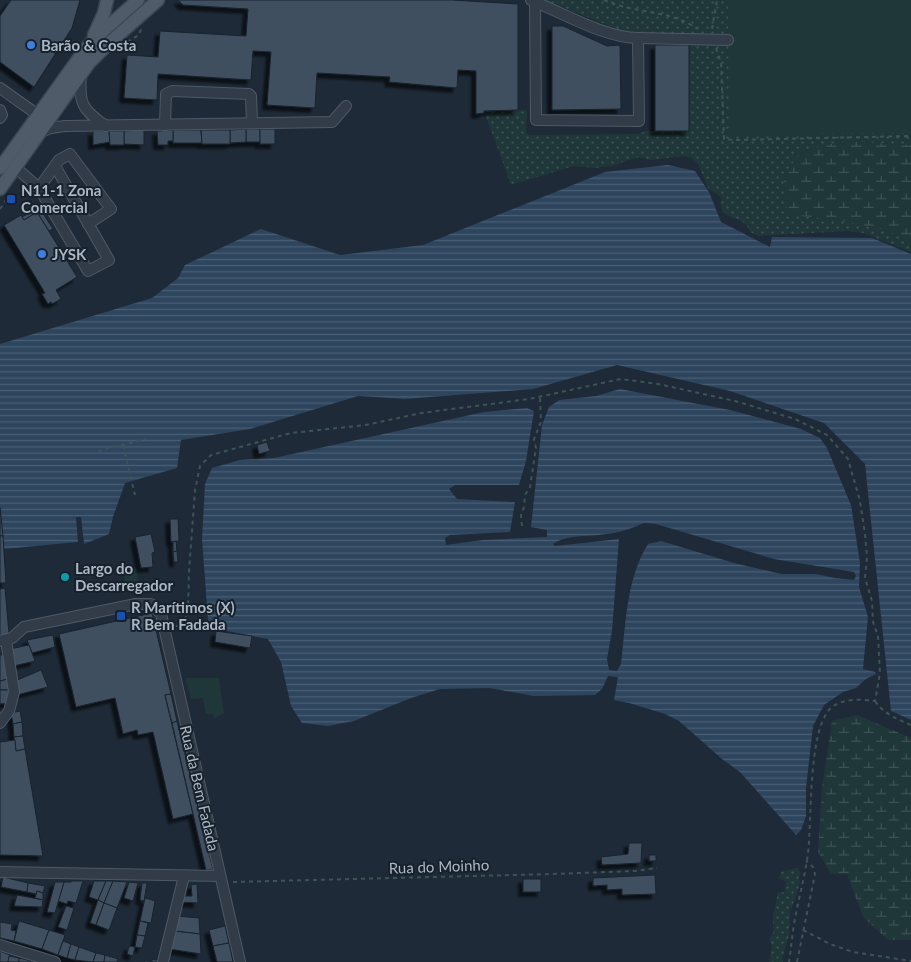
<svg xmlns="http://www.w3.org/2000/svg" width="911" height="962" font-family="Lato,sans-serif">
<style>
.grass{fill:url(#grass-dots)}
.wetland{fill:url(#wetland-marsh)}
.park{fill:url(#park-crowns)}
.garden{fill:#203739}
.water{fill:url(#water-rules);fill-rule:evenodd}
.building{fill:#404f60;stroke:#19232e;filter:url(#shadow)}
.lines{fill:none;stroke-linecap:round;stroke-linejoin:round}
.minor-casing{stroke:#4f5966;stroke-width:12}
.major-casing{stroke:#3b4551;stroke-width:15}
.path{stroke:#3d5456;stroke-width:2;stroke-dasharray:4 4;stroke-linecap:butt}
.minor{stroke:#313c48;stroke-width:10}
.major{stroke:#4f5b68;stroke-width:12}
.shop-dot{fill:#3f7fe0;stroke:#17212c;stroke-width:2}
.transit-dot{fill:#1a4fb4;stroke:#17212c;stroke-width:2}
.culture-dot{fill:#0f9aa8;stroke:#17212c;stroke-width:2}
.labels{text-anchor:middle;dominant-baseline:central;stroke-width:4;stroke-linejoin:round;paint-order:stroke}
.poi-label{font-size:15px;font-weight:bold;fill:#abb6c5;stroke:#17212c;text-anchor:start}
.street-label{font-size:15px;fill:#abb6c5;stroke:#17212c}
</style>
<defs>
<pattern id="grass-dots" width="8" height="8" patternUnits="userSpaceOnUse" patternTransform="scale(1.25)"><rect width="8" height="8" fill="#203739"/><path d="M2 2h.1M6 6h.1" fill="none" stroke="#3e5254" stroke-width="1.8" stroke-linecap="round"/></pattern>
<pattern id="wetland-marsh" width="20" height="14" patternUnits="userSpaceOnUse" patternTransform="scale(1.25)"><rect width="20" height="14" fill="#203739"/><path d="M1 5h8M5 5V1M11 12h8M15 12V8" fill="none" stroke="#3e5254"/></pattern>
<pattern id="park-crowns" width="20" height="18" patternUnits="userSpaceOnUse" patternTransform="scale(1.25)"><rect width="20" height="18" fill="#203739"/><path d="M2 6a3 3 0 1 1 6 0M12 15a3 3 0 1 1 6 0" fill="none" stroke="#3e5254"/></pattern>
<pattern id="water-rules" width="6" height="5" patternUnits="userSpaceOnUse" patternTransform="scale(1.25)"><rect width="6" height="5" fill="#2e455e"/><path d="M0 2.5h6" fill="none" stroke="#4a5e74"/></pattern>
<filter id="shadow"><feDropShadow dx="-4.5" dy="4.5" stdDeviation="1" flood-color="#0009"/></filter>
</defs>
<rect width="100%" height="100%" fill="#1e2a37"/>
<g class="grass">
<path d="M544 0H911V145L844 141 783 177 788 215 833 219 885 230 911 240V252L863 233 849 231 759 236 750 232C749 230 748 227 746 225 734 213 718 222 721 197L708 188 698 164 692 158 684 156 650 160 640 157 628 160 616 165 595 168 574 166 511 185 484 111 527 110 526 133 529 135 638 134 646 131H689V35L622 31Z"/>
<path d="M797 868 801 873 799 877 800 882 797 893 790 912V925L789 928 790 934C786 942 786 950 782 958L783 962H769L772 947 769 939 773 933V916L778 893 784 892 786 884 785 881 779 878 781 872Z"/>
</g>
<g class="wetland">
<polygon points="844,141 911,145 911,240 885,230 833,219 788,215 783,177 801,151"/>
<polygon points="857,715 911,738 911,940 888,940 863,917 847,874 831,874 818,852 822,788 832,721"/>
</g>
<path class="park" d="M137 569 138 590C125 589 125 581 123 570Z"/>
<g class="garden">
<polygon points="728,0 911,0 911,133 729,134"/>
<polygon points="185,678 219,678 224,713 214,719 213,714 206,714 203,698 191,699"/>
</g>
<g class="water">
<polygon points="668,165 695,171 709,192 721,222 770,247 772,237 872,238 911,254 911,720 891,711 865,464 824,423 730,391 617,365 533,389 405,399 358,396 250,429 181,440 177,468 125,483 113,517 109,534 84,544 81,517 76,517 78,542 4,549 0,506 0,344 152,298 178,278 185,265 261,229 340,255 423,245 605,172"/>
<path d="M620 389 730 410 801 429 820 438 827 448 851 505 860 563 859 587 868 617 863 669 875 672 876 674 866 679 856 688 843 692 824 705 813 726 806 788V816L801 830 796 835 740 772 722 759 679 721 665 714 629 703 614 700 618 677 608 676 602 689 595 695 534 696 490 688 440 689 411 698 354 721 328 726 302 723 291 706 281 662 268 639 217 629 208 620 202 539 205 484 212 468 240 460 274 458 484 412 527 408 534 411 526 461 519 485H455L449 489 457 499 515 502 510 532 450 535 445 538 446 545 483 540 547 537V530L531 527 542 425 549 407 559 400 596 396ZM644 523 656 524 774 559 854 572 856 576 854 580 835 578 816 574H782L734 563 661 541 648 544C626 579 626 624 621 664L617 671 609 670 607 659 612 631 619 539 555 546 553 544C568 534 588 537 606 534 620 533 632 528 644 523Z"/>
</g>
<g class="building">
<polygon points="11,0 80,0 72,28 34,87 0,62 0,16"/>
<polygon points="178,0 452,0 518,4 518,110 484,111 484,113 476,114 476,71 458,70 457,88 389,82 390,77 317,73 315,108 267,105 271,52 253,51 251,80 158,74 157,100 124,98 127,55 158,57 160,31 246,36 248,9 183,5"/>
<polygon points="552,26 563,26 607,46 620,45 621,109 552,110"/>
<rect x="655" y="45" width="34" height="86"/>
<rect x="246" y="129" width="14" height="13"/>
<polygon points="246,129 246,142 230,143 230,130"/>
<rect x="260" y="129" width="15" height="15"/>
<polygon points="144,130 144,145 124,144 124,131"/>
<polygon points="173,130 201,130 202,143 173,143"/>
<polygon points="173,130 173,141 168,141 168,145 158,145 157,131"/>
<polygon points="201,130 230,130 230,144 202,144"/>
<polygon points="93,131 109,131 110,142 93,145"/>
<polygon points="109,131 124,131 124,145 110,145"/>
<polygon points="39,207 53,229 49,231 37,212 24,220 22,217"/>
<polygon points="37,212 77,277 56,290 61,299 52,304 51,302 48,304 42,294 45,293 4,225 21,215 24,220"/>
<polygon points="267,442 270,451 259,454 257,445"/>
<polygon points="0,508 3,536 0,536"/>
<polygon points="170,519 178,519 179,541 171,542"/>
<polygon points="151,534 155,552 152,553 153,567 141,568 135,537"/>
<polygon points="0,536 3,536 6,583 0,583"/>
<polygon points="176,541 177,551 173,552 173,542"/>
<polygon points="177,551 178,562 174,562 173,552"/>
<polygon points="5,588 9,634 0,636 0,589"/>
<polygon points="152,613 171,694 165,695 193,814 173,819 153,732 138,735 137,730 123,734 115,698 76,707 59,634"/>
<polygon points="216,631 252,636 250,648 215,642"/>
<polygon points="53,635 55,647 32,653 27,640"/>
<polygon points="29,645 35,661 14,666 10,649"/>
<polygon points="0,655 3,655 8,679 0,681"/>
<polygon points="41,670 48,687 17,695 15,681"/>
<polygon points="8,679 9,690 0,690 0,681"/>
<polygon points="0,690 9,690 10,703 0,704"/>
<polygon points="171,694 177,721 172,723 165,695"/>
<polygon points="20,711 22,722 13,724 11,713"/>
<polygon points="177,721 213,870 206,870 193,814 172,723"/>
<polygon points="22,722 23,736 14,737 13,724"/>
<polygon points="23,736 25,749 16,751 14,737"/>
<polygon points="15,740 16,751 25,749 43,856 0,855 0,742"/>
<polygon points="629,843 642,843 641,863 602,865 601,857 628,854"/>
<rect x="649" y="855" width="7" height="6"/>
<polygon points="655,875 656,894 622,895 622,889 607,890 607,885 593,886 593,878"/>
<polygon points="3,877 28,883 27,892 1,887"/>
<rect x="523" y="879" width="18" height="13"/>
<polygon points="72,881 83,881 76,903 68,901 67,904 58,901 64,882 71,882"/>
<polygon points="94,881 106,881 98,900 89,897"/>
<polygon points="106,881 113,881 104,903 98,900"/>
<polygon points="113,881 127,882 117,908 104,903"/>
<polygon points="55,882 64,882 55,913 47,912"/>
<polygon points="129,882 138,883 133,901 124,898"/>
<polygon points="28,883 45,886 43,893 37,891 36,894 27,892"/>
<polygon points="142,883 147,883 144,901 140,900"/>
<polygon points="197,884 198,903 180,902 182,896 192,896 191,885"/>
<polygon points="37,891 43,893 43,900 35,898"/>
<polygon points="17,895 43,900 42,907 14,906"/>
<polygon points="145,898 155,901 151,923 140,921"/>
<polygon points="98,900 104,903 96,925 90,923"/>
<polygon points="104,903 117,908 109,930 96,925"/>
<polygon points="66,906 74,908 67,930 58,927"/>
<polygon points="177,916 199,918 200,934 174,931"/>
<polygon points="19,921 49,930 42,949 14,941"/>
<polygon points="140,921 148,923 145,936 137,935"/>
<polygon points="0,922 12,924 11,930 16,931 14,941 0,938"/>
<polygon points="225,926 229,943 213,946 209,930"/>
<polygon points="49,930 65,935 58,955 42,949"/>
<polygon points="174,931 200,934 201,954 169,949"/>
<polygon points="137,935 145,936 142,948 135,947"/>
<polygon points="63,941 71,944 67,958 58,955"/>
<polygon points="229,943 233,962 217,962 213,946"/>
<polygon points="71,944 79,947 75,960 67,958"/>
<polygon points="129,946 135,947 133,956 127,954"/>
<polygon points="79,947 96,953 93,962 75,960"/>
<polygon points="0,951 10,955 8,962 0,962"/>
<polygon points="96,953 105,955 104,962 93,962"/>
<polygon points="105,955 118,959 117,962 104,962"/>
<polygon points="9,956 19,958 19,962 8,962"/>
<polygon points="19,958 31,961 30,962 19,962"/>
<polygon points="152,959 160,961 160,962 144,962 145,960 152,962"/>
</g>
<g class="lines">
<g class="minor-casing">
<g id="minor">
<path d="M531 0 535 2C565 14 606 38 638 38L639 121 536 120 535 2V0"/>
<polyline points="638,38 728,40"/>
<path d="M81 74C79 103 81 109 106 126"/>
<polyline points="0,88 38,115"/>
<polyline points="0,110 2,115 0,118"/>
<polyline points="165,125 166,94 172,91 249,94 251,96 252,123"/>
<polyline points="41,132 51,128 65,126 332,122 346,106"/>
<polyline points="15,167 39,188 88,271 109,260 55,166"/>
<polyline points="39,188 59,160 70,154 111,209 88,224"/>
<polyline points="0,641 12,638 24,627 136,604 151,604 161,614 240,962"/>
<polyline points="0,723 9,711 14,692 6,640"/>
<polyline points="0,872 220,876"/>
<polyline points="0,945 55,962"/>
<polyline points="163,962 184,876"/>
</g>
</g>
<g class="major-casing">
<g id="major">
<polyline points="94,35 104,13 107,0"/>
<polyline points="0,168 84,51 94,39 138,0"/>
<polyline points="0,189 89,63 108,44 158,0"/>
</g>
</g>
<g class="path">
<path d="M604 0C636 14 668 9 698 29"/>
<polyline points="712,29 717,0"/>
<polyline points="127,42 139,35 141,29"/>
<polyline points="716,48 721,63 724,139 735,140 911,136"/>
<polyline points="0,209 9,196"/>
<polyline points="123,445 135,495"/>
<polyline points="98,451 146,439"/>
<polyline points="522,526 521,515 524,507 525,495 530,487 536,448 534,439 541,422 540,396"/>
<path d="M174 626H184L188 607 189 572 195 490 200 466 211 455 291 433 366 425 421 413 529 399 621 379 658 384 735 401 795 419 827 435 848 459 860 501 865 534 867 557 865 578 872 601 873 622 878 636 880 673 875 701C861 699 839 698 829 710 808 735 812 819 808 853 805 877 798 900 794 924 792 937 791 949 789 962"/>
<path d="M875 701C884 714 897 719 911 725"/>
<polyline points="233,882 552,874 635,871 657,868"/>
<polyline points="803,930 830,944 853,952 911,961"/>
<polyline points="797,962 815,874 813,867 806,861"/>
</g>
<use href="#minor" class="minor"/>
<use href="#major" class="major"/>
</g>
<g class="shop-dot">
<circle cx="31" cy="45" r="5"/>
<circle cx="42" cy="254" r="5"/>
</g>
<g class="transit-dot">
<rect x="6" y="194" width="10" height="10" rx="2.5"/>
<rect x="116" y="611" width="10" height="10" rx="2.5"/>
</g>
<circle class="culture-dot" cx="65" cy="577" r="5"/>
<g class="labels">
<g class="poi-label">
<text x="41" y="45">Barão &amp; Costa</text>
<text x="21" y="190">N11-1 Zona<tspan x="21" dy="17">Comercial</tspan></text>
<text x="52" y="254">JYSK</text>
<text x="75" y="568">Largo do<tspan x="75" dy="17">Descarregador</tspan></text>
<text x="131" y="607">R Marítimos (X)<tspan x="131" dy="17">R Bem Fadada</tspan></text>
</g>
<g class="street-label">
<text transform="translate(200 788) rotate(77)">Rua da Bem Fadada</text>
<text transform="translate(439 866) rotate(-2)">Rua do Moinho</text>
</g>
</g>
</svg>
